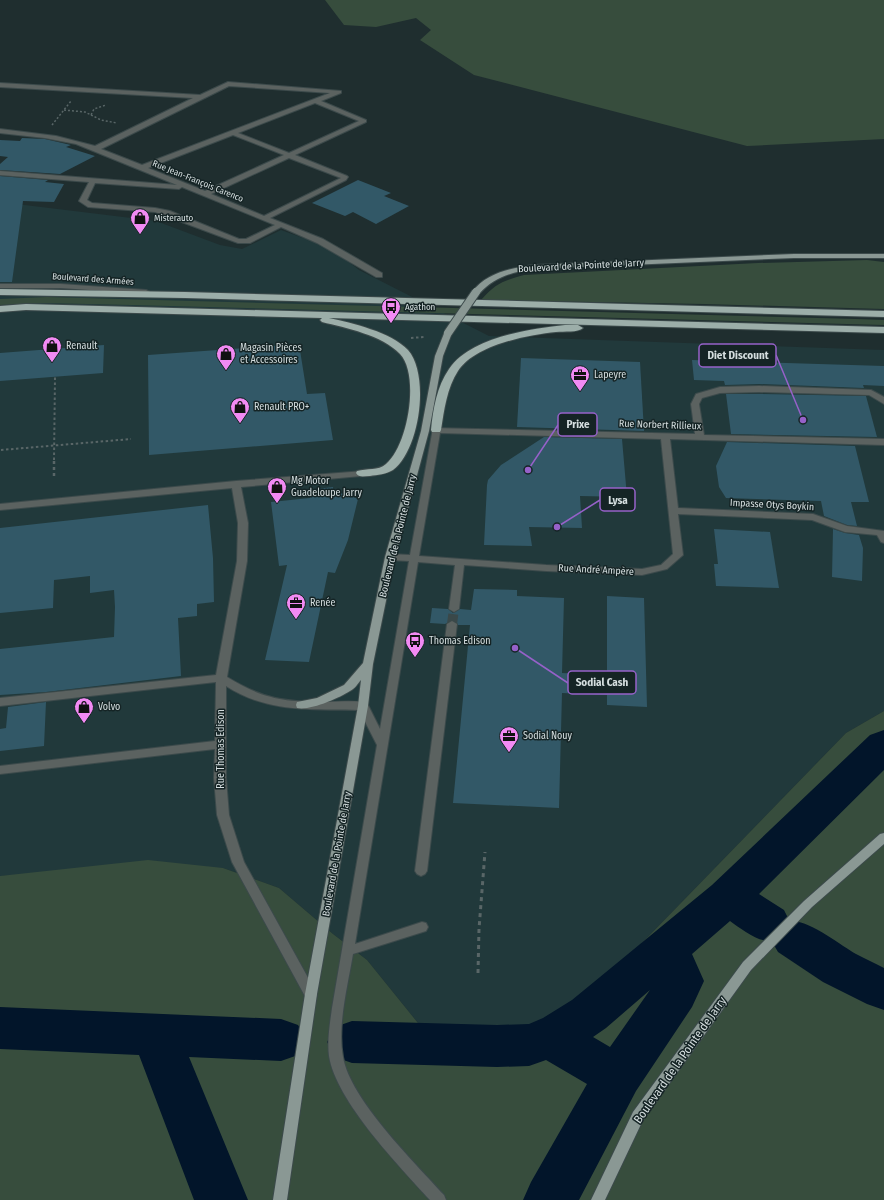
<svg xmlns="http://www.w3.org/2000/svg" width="884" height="1200" font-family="'Fira Sans Condensed',sans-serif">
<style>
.built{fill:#21393b}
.green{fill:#374d3d}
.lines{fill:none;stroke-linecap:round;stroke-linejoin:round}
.river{fill:#02152a;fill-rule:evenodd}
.building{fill:#325867}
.minor-tunnel{stroke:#3a4849;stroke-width:10;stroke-dasharray:10 5;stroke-linecap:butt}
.minor-casing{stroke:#3c4a4b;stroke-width:2}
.major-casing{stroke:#3c4a4b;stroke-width:2}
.highway-casing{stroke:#3c4a4b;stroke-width:2}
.path-far3{stroke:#596667;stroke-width:1.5;stroke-dasharray:2 2;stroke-linecap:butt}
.path-far2{stroke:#596667;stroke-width:2;stroke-dasharray:2.5 2.5;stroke-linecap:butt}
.path-far1{stroke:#596667;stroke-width:2.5;stroke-dasharray:3 3;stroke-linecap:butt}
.path{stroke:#596667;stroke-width:3;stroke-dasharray:4 4;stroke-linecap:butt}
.minor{fill:#5b6260;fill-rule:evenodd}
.major{fill:#8a9894;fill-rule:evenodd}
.highway{fill:#9caea9;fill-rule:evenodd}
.major-bridge-casing{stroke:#3c4a4b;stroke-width:10;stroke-linecap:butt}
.major-bridge{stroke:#8a9894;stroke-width:8}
.labels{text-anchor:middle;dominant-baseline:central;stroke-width:3;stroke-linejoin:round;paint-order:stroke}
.far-street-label{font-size:9px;fill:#d5dedf;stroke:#152425}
.far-poi-label{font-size:9px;fill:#d5dedf;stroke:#152425;text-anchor:start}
.street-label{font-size:10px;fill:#d5dedf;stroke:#152425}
.poi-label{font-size:10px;fill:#d5dedf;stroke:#152425;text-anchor:start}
.near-street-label{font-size:12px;fill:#d5dedf;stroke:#152425}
.leader{fill:none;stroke:#9661c9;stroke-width:1.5}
.callout-dot{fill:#9661c9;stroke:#152425;stroke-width:1.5}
.callout{fill:#152425;stroke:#9661c9;stroke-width:1.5}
.callout-label{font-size:11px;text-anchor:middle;font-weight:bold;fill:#d5dedf}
</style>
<rect width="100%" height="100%" fill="#1f2e2f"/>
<polygon class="built" points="0,202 156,221 220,245 242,249 281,230 331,248 359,270 489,336 884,350 884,711 846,733 644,941 566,1016 551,1027 489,1035 452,1033 422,1028 367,960 333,934 279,888 223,868 0,876"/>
<g class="green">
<polygon points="325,0 884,0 884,139 747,146 474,75 420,40 431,30 416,18 376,27 344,25"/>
<path d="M867 260 884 262V309L704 304 481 300C496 283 503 281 524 275L758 263Z"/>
<polygon points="47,297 856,319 884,320 884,325 131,305 43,303 0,305 0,299"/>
<polygon points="884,711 884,1200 0,1200 0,876 148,860 223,868 279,888 333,934 367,960 422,1028 452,1033 489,1035 551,1027 566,1016 644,941 846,733"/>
</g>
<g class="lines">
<g class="river">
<path d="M884 730V770L759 894 784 910 790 922C805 917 842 946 856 954 865 959 875 963 884 968V1010L867 1004 823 982 778 952 771 940C760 944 740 928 730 921L692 954 704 981 692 1007 636 1091 579 1200H523L531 1182 587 1084 546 1060 529 1066 497 1067 352 1063 335 1057 327 1042 335 1027 352 1021 497 1025 529 1024 543 1018 572 1000 712 885 870 735ZM650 990 610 1047 593 1037 606 1028Z"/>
<polygon points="0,1007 281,1019 298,1025 306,1040 298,1055 281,1061 189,1057 248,1200 194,1200 139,1055 0,1049"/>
</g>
</g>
<g class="building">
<polygon points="22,138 45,139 71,145 66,147 95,156 60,174 0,170 0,164 8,157 0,156 0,140 20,141"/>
<polygon points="0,176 48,180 45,182 64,184 54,202 23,201 12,282 0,282"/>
<polygon points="358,180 391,193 384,196 409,206 376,224 353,212 345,216 312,203"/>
<polygon points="299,344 307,394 325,393 333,440 149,455 148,355"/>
<polygon points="104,345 103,373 0,381 0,353"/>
<polygon points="521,358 640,362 644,431 517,427"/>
<polygon points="692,360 884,366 884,386 863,385 864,388 759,384 725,385 724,381 694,380"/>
<polygon points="726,394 759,394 866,396 877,437 731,434"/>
<polygon points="544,437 622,439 627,497 580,496 582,528 529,527 532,546 484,545 487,485 488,480 501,465"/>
<polygon points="727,442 855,446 869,502 851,502 857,526 847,525 824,516 821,501 726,498 719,487 716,466"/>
<polygon points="333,487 334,494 347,493 358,499 348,540 335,573 328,572 309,662 265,660 287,565 279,566 271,502 310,498 309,490"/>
<polygon points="208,505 213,558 214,602 197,604 197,616 178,618 181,676 46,692 0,695 0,649 114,637 115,607 114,590 90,593 90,576 54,580 53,608 0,613 0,528"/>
<polygon points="714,529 770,532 779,588 716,586 714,564 718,564"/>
<polygon points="833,529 845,533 859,535 863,548 862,581 832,577"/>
<polygon points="474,589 517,590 517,596 564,598 562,673 607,675 607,596 644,598 647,707 607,705 607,695 562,693 559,808 453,803 470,625 458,625 453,620 445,624 430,623 432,608 448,609 453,613 460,609 471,610"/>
<polygon points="46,702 44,746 0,751 0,729 6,728 8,707"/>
</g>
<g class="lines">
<polyline class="minor-tunnel" points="452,624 454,609"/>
<g class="minor-casing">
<g id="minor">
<path d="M228 82 341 91V93L321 101 366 120V122L295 155 347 176 348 177 346 180 270 218 323 239 382 273V277H376L317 243 281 227 250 243H238L155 212 88 207 79 201 89 182 0 175V171L177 185 76 144 45 138 0 133V129L56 136 95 146 193 98 0 87V83L200 95ZM229 86 330 93 142 165 101 149ZM315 103 359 121 289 153 238 133ZM233 135 284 155 205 191 148 168ZM289 158 341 178 264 216 211 194ZM95 183 179 189 182 187 275 225 246 239H239L170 211 155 208 92 203 87 200Z"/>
<polygon points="0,284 61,284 146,290 150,292 146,294 61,288 0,288"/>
<path d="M759 386 871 390 884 397V404L869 395 759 392 720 393 702 398 699 404 704 435 884 439V445L670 439 678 508 813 514 847 526 884 531V543L881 542 877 535 845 532 812 520 678 514 683 555 667 569 642 575 546 571 464 565 459 609 454 612 449 609 455 565 418 562 355 944 422 922 426 923 428 927 426 931 353 954C348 985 337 1026 343 1057 350 1099 415 1163 444 1195L446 1200H430C399 1166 336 1101 329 1056 327 1040 330 1023 332 1008L377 745 359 710C313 709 267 713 226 686V778L229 815 244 862 317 994 316 998 311 999 306 998 232 862 217 815 214 778 215 749 0 774V766L215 741 216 682 0 706V698L216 675 237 561 238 523 232 488 0 510V504L236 481 364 471 366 473 364 475 361 476 241 487 248 523 247 561 227 677C263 699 284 702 327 702 339 702 355 700 367 703L380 729 409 561 390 560 385 557 390 554 410 555 433 428 695 434 691 404 696 394 720 387ZM440 433 661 439 673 554 661 565 642 569 546 565 419 556Z"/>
<polygon points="452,621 457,624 427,871 425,874 421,876 417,874 415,871 447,624"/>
</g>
</g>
<g class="major-casing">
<g id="major">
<path d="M794 254H884V258H794L534 269C512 272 494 277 479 294H473L472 292C487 272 511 268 534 265Z"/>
<path d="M445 331H448L452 333 443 356 429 431 395 557 373 664 368 706 317 994 287 1200H273L305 994 358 706 361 680C358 683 355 689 350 691 339 698 310 711 297 708L296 705 297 702 317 698 344 685 363 663 385 557 421 431 435 356Z"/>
<polygon points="884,833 884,844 812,907 751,970 643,1120 605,1200 591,1200 633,1112 743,962 804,901 880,834"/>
</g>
</g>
<g class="highway-casing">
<g id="highway">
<polygon points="0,289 185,292 884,311 884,317 185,298 0,295"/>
<path d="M26 304 884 327V333L329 318C352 323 391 332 408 350 430 375 420 450 393 470 387 474 377 475 370 476 364 476 359 478 356 473L357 471C367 468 378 471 386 464 408 446 420 375 400 354 382 335 346 328 322 322L320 320 322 318 26 310 0 312V306Z"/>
<path d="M565 325H578L583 328C578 333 564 331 556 332 527 335 475 345 458 371 447 388 444 410 441 430L440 432H432L431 430C433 409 437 386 449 369 471 337 530 329 565 325Z"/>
</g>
</g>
<g class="path-far3">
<polyline points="64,110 85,112 91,115 94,109 106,105"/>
<polyline points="91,115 101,120 117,123"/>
<polyline points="52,125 71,101"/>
</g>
<g class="path-far2">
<polyline points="411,338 424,337"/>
<polyline points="1,450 131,439"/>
<polyline points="54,460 55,376"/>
</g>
<polyline class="path-far1" points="54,476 54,459"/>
<polyline class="path" points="478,973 479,929 485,852"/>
<use href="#minor" class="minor"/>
<use href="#major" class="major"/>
<use href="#highway" class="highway"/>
<g class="major-bridge-casing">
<polyline id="major-bridge" points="448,333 476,292"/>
</g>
<use href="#major-bridge" class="major-bridge"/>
</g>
<defs>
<g id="shop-pin" transform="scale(1)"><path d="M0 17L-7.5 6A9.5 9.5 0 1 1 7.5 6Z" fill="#f28af3" stroke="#152425"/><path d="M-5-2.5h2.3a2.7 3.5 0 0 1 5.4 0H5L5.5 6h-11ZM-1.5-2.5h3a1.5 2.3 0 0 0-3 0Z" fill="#111"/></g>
<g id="bus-pin" transform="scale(1)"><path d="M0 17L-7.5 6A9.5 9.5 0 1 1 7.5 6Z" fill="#f28af3" stroke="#152425"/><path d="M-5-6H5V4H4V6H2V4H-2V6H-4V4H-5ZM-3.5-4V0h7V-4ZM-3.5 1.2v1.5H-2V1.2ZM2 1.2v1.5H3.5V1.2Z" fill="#111"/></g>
<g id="office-pin" transform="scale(1)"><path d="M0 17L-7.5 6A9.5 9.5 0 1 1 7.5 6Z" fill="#f28af3" stroke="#152425"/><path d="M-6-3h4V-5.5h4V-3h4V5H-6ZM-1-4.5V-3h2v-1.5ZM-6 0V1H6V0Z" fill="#111"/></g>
</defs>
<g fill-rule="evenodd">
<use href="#shop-pin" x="140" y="218"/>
<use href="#bus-pin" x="391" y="307"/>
<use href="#shop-pin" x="52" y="346"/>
<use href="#shop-pin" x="226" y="354"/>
<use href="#office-pin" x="580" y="375"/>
<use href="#shop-pin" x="240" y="407"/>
<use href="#shop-pin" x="277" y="487"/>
<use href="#office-pin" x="296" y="603"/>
<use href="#bus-pin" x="415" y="641"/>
<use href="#shop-pin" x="84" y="707"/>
<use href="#office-pin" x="509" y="736"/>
</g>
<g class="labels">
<g class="far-street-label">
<text transform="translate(198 181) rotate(22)">Rue Jean-François Carenco</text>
<text transform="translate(93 279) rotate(4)">Boulevard des Armées</text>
</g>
<g class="far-poi-label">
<text x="154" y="218">Misterauto</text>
<text x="405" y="307">Agathon</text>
</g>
<g class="street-label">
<text transform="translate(581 266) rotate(-3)">Boulevard de la Pointe de Jarry</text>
<text transform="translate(660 425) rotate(2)">Rue Norbert Rillieux</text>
<text transform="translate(772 505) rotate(3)">Impasse Otys Boykin</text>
<text transform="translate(398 536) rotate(-76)">Boulevard de la Pointe de Jarry</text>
<text transform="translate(596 570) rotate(3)">Rue André Ampère</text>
<text transform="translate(221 749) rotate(-90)">Rue Thomas Edison</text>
<text transform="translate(337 854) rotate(-80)">Boulevard de la Pointe de Jarry</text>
</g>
<g class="poi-label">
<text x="66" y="346">Renault</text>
<text x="240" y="348">Magasin Pièces<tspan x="240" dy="12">et Accessoires</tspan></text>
<text x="594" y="375">Lapeyre</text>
<text x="254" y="407">Renault PRO+</text>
<text x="291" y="481">Mg Motor<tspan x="291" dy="12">Guadeloupe Jarry</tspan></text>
<text x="310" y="603">Renée</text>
<text x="429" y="641">Thomas Edison</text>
<text x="98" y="707">Volvo</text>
<text x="523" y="736">Sodial Nouy</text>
</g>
<g class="near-street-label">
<text transform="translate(680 1060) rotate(-55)">Boulevard de la Pointe de Jarry</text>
</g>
</g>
<path class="leader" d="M803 420L776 355M528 470L558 425M557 527L600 500M515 648L568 683"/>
<g class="callout-dot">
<circle cx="803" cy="420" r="4"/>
<circle cx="528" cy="470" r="4"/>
<circle cx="557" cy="527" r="4"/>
<circle cx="515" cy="648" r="4"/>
</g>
<g class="callout">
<rect x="699" y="344" width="77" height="23" rx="4"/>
<rect x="558" y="413" width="39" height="23" rx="4"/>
<rect x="600" y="488" width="35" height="23" rx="4"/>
<rect x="568" y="671" width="68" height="23" rx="4"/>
</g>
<g class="callout-label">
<text x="738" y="359">Diet Discount</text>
<text x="578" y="428">Prixe</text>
<text x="618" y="504">Lysa</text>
<text x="602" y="686">Sodial Cash</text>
</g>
</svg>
